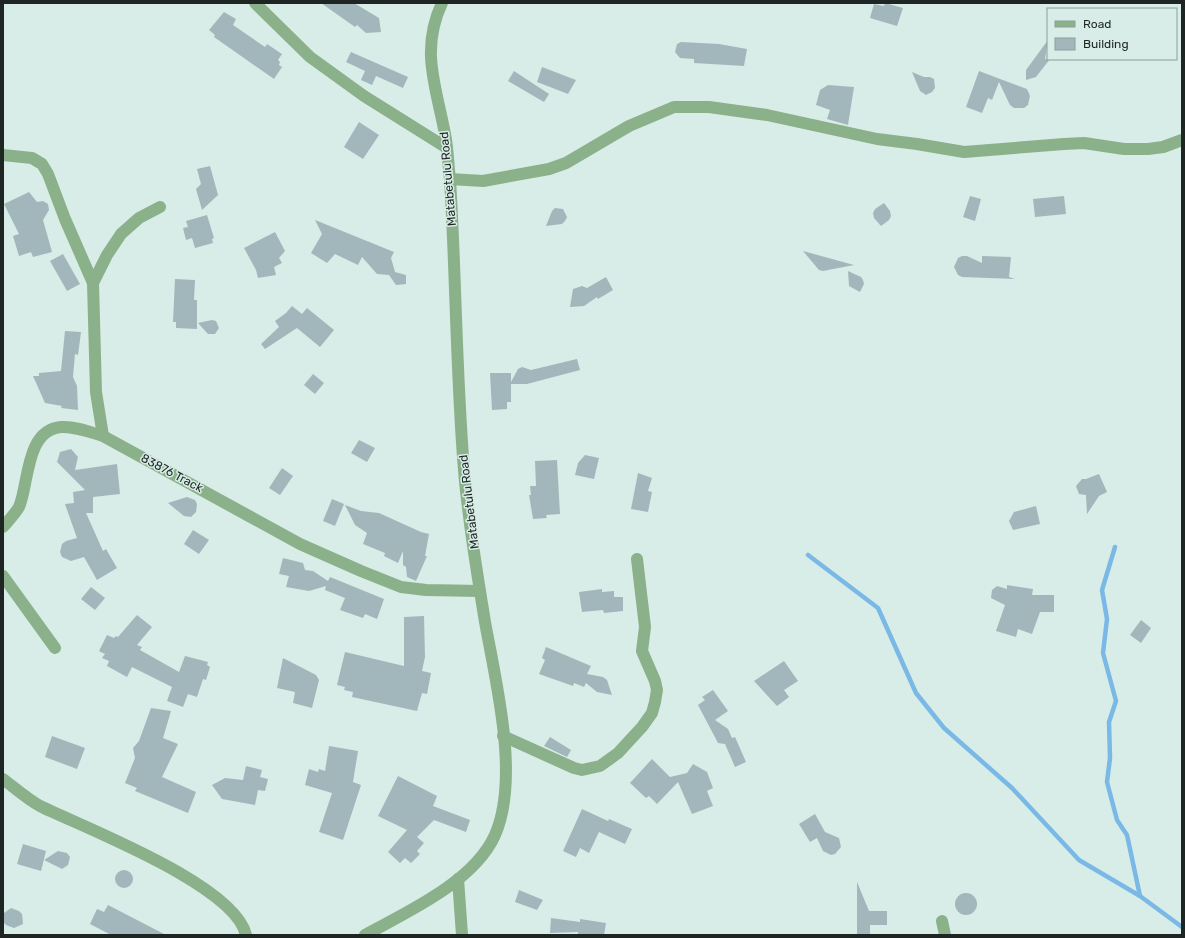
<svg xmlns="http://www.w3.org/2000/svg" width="1185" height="938" font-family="Rubik,sans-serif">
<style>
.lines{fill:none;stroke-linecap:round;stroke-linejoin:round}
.stream{stroke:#7ab9e6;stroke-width:4.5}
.building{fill:#a2b7bb}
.minor{stroke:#8bb18b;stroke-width:12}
.labels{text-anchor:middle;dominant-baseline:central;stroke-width:3;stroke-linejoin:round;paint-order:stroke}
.street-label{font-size:12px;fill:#1e2523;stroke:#d8ede7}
</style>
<rect width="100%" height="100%" fill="#d8ede7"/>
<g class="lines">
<g class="stream">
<polyline points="1115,547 1102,590 1107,619 1103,653 1116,701 1109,722 1110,758 1107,782 1117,820 1127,835 1140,896"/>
<polyline points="808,555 878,608 916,693 944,728 1012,788 1079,860 1140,896 1182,927"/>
</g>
</g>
<g class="building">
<polygon points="321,3 354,3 379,18 381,32 366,33 357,25 355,27"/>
<polygon points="885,3 903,8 897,26 870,18 874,4 884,6"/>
<polygon points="224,12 236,19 233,25 265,47 267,44 282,54 278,60 280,62 279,65 282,67 274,79 214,37 215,35 209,30"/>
<polygon points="1048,40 1045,59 1050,59 1036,77 1026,80 1026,70"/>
<polygon points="681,42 719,44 747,49 744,66 694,63 694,59 680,58 675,52 677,44"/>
<polygon points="351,52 408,77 403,88 376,76 372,85 361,80 365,71 346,62"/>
<polygon points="542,67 576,80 568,94 537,82"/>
<polygon points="514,71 549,94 544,102 508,81"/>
<polygon points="979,71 1027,89 1030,96 1028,105 1024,108 1014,108 1010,105 999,82 992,100 988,98 982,113 966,107"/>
<polygon points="912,72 924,77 930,77 934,79 935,88 932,92 926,95 920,91"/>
<polygon points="828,85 854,87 848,125 827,119 830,110 816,105 820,90"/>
<polygon points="359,122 379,135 363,159 344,147"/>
<polygon points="210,166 218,195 202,210 196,189 201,184 197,169"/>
<polygon points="29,192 37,202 43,201 48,204 49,210 43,220 52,252 33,257 31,252 19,256 13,236 19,234 4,204"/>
<polygon points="970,196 981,199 975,221 963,217"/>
<polygon points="1064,196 1066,214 1035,217 1033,199"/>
<polygon points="884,203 890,211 891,216 889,220 881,226 874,218 873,213 875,209"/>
<polygon points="555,208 563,209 567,217 565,221 562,224 546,226 552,211"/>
<polygon points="207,215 214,238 212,239 213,243 195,248 192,238 186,240 183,228 188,227 186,221"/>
<polygon points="315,220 394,252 391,258 395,272 406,275 406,284 396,285 389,275 377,274 362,257 358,265 335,254 327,263 311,253 322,234"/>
<polygon points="275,232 285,251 279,258 282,263 274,267 276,275 258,278 256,270 244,248"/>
<polygon points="803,251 854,265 823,271 819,270"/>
<polygon points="63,254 80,284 67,291 50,261"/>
<polygon points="962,256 967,256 982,263 982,256 1011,257 1009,277 1015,279 962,277 958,275 954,267 958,258"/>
<polygon points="848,271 861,277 863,280 864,284 860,292 849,286"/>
<polygon points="606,277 613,290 598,299 597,297 584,306 570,307 573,289 582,286 587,288"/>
<polygon points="175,279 195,280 194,300 197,300 197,329 176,328 176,322 173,322"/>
<polygon points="292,306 302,314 307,308 334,330 320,347 297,328 265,349 261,344 279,327 275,321 286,313"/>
<polygon points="212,320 216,321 219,328 215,334 208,334 198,323"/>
<polygon points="65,331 81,332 78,355 75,354 73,377 77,386 78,410 61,408 62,406 45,403 33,376 39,376 39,373 61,371"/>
<polygon points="577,359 580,370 527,384 511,384 511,402 507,402 507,409 492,410 490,373 511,373 511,382 518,369 522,367 531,370"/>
<polygon points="313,374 324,383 315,394 304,385"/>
<polygon points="359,440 375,448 367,462 351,453"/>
<polygon points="71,449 78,457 75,470 117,464 120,494 93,497 93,513 86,513 103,551 106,549 117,568 97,580 84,557 71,561 62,557 60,552 62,544 66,541 77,538 65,504 74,503 73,492 85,490 57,462 60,452"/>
<polygon points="585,455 599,458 594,479 575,475 578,463"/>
<polygon points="557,460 560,514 546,515 547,518 533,519 529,495 531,495 530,486 536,486 535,461"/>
<polygon points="282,468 293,476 280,495 269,488"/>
<polygon points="638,473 652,478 648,491 652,492 648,512 631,509"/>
<polygon points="1099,474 1107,492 1099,496 1087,514 1086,495 1079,494 1076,486 1082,479 1086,479"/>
<polygon points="187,497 195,500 197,504 196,512 191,517 184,516 168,503"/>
<polygon points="332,499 344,504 335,526 323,521"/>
<polygon points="345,505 361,511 379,513 421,532 429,534 425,556 427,556 416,581 407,577 406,567 403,565 403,551 398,563 384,556 385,553 363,544 367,533 355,525"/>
<polygon points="1036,506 1040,524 1013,530 1009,521 1014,512"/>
<polygon points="193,530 209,540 199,554 184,544"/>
<polygon points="283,558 303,563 305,570 313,571 328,581 330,577 384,599 377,619 365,614 363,618 340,610 345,598 325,590 326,586 309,591 286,587 289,576 279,574"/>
<polygon points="1007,585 1033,589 1032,595 1054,595 1054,612 1040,612 1032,634 1018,629 1016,637 996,631 1005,605 991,598 992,590 997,586 1007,589"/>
<polygon points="91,587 105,598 95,610 81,599"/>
<polygon points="602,589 602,592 614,591 614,597 623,597 623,611 604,613 603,610 582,612 579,592"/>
<polygon points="137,615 152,627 137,645 142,647 140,650 179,672 185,656 208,662 207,665 210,667 206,680 203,679 197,697 188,694 183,707 167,701 172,687 132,667 127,677 107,666 109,661 102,658 105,654 99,651 107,635 114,638 116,636 118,637"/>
<polygon points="424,616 425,657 422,671 431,673 427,694 422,693 417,711 352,697 353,692 344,690 345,687 337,685 345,652 404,666 404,617"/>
<polygon points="1141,620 1151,628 1141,643 1130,635"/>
<polygon points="546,647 591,666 587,674 603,677 607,680 612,695 597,692 586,683 584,687 574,683 573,686 539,674 545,660 542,658"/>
<polygon points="283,658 316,675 319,680 312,708 293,703 295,692 277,688"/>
<polygon points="784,661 798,681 784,690 789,697 777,706 754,681"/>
<polygon points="713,690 728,711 715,720 728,729 732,738 735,737 746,762 735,767 725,744 718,743 698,705 705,700 702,697"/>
<polygon points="151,708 171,711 163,738 178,744 162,777 196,792 188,813 135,791 137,788 125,783 135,758 133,748 139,741"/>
<polygon points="52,736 85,748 77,769 45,757"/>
<polygon points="550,737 571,750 567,757 544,746"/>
<polygon points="329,746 358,751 353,782 361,785 343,840 319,832 332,793 305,785 309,769 318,772 319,769 325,771"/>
<polygon points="652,759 670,777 687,773 693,764 707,772 713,788 707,791 713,806 692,814 678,782 657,804 649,796 646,798 630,783"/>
<polygon points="246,766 262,770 260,777 268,779 265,791 258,790 255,805 222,799 212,785 225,778 243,780"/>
<polygon points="398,776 437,796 433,806 470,820 466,832 434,820 417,837 424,843 417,851 420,854 411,863 405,858 400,863 388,852 407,830 378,816"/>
<polygon points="582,809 608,821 609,819 632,829 625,844 599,832 589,853 580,848 576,857 563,851"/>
<polygon points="815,814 825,832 839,838 841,847 835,854 831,855 823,851 817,838 810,842 799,824"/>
<polygon points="23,844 46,851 41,871 17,864"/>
<polygon points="58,851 67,853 70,857 68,865 62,869 44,860"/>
<circle cx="124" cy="879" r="9"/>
<polygon points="857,882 869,911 887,911 887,925 870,925 870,935 857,935"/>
<polygon points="519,890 543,900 537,910 515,902"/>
<circle cx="966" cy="904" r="11"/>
<polygon points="108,905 166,935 111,935 90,924 97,909 104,912"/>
<polygon points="11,908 19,911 22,914 23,924 14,928 6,925 3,922 4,913"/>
<polygon points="551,918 580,922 580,919 606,923 604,935 578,935 578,932 550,933"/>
</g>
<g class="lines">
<g class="minor">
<polyline points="255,3 310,57 364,96 447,148"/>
<polyline points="3,155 32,158 42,164 48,174 65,219 93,283"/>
<polyline points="450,179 483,181 549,169 566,163 629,126 674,107 709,107 767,115 877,139 917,144 964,152 1064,144 1084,143 1124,149 1148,149 1163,147 1182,140"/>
<polyline points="103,436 96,392 93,283 107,255 121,234 139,218 160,207"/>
<path d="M3 527C8 521 15 514 19 507 29 485 25 430 61 427 75 426 90 432 103 436L300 544 361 571 401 587 426 590 480 591"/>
<polyline points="3,576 55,648"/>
<polyline points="503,736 574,768 582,770 600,766 618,753 642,727 652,713 655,702 657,690 655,681 642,651 645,627 637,559"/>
<path d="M3 779C15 788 27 799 40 806 85 828 235 885 246 935"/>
<polyline points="458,879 462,935"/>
<polyline points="942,921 945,935"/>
<path d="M365 935C407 912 474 882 495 835 520 778 496 683 485 622 477 572 468 521 464 470 456 373 456 276 450 179 448 164 448 148 445 134 436 86 420 50 442 3"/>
</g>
</g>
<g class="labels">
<g class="street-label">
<text transform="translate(448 179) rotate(-95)">Matabetulu Road</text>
<text transform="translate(172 473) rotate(28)">83876 Track</text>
<text transform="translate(469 502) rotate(-97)">Matabetulu Road</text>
</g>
</g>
<rect width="1185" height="938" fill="none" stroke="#1e2523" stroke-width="8"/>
<rect x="1047" y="8" width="130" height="52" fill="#d8ede7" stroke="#8e9d99"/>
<rect x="1055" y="21" width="20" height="6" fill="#8bb18b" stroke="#8e9d99"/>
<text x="1083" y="28" font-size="12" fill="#1e2523">Road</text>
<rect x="1055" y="38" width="20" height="12" fill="#a2b7bb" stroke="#8e9d99"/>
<text x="1083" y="48" font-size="12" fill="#1e2523">Building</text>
</svg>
